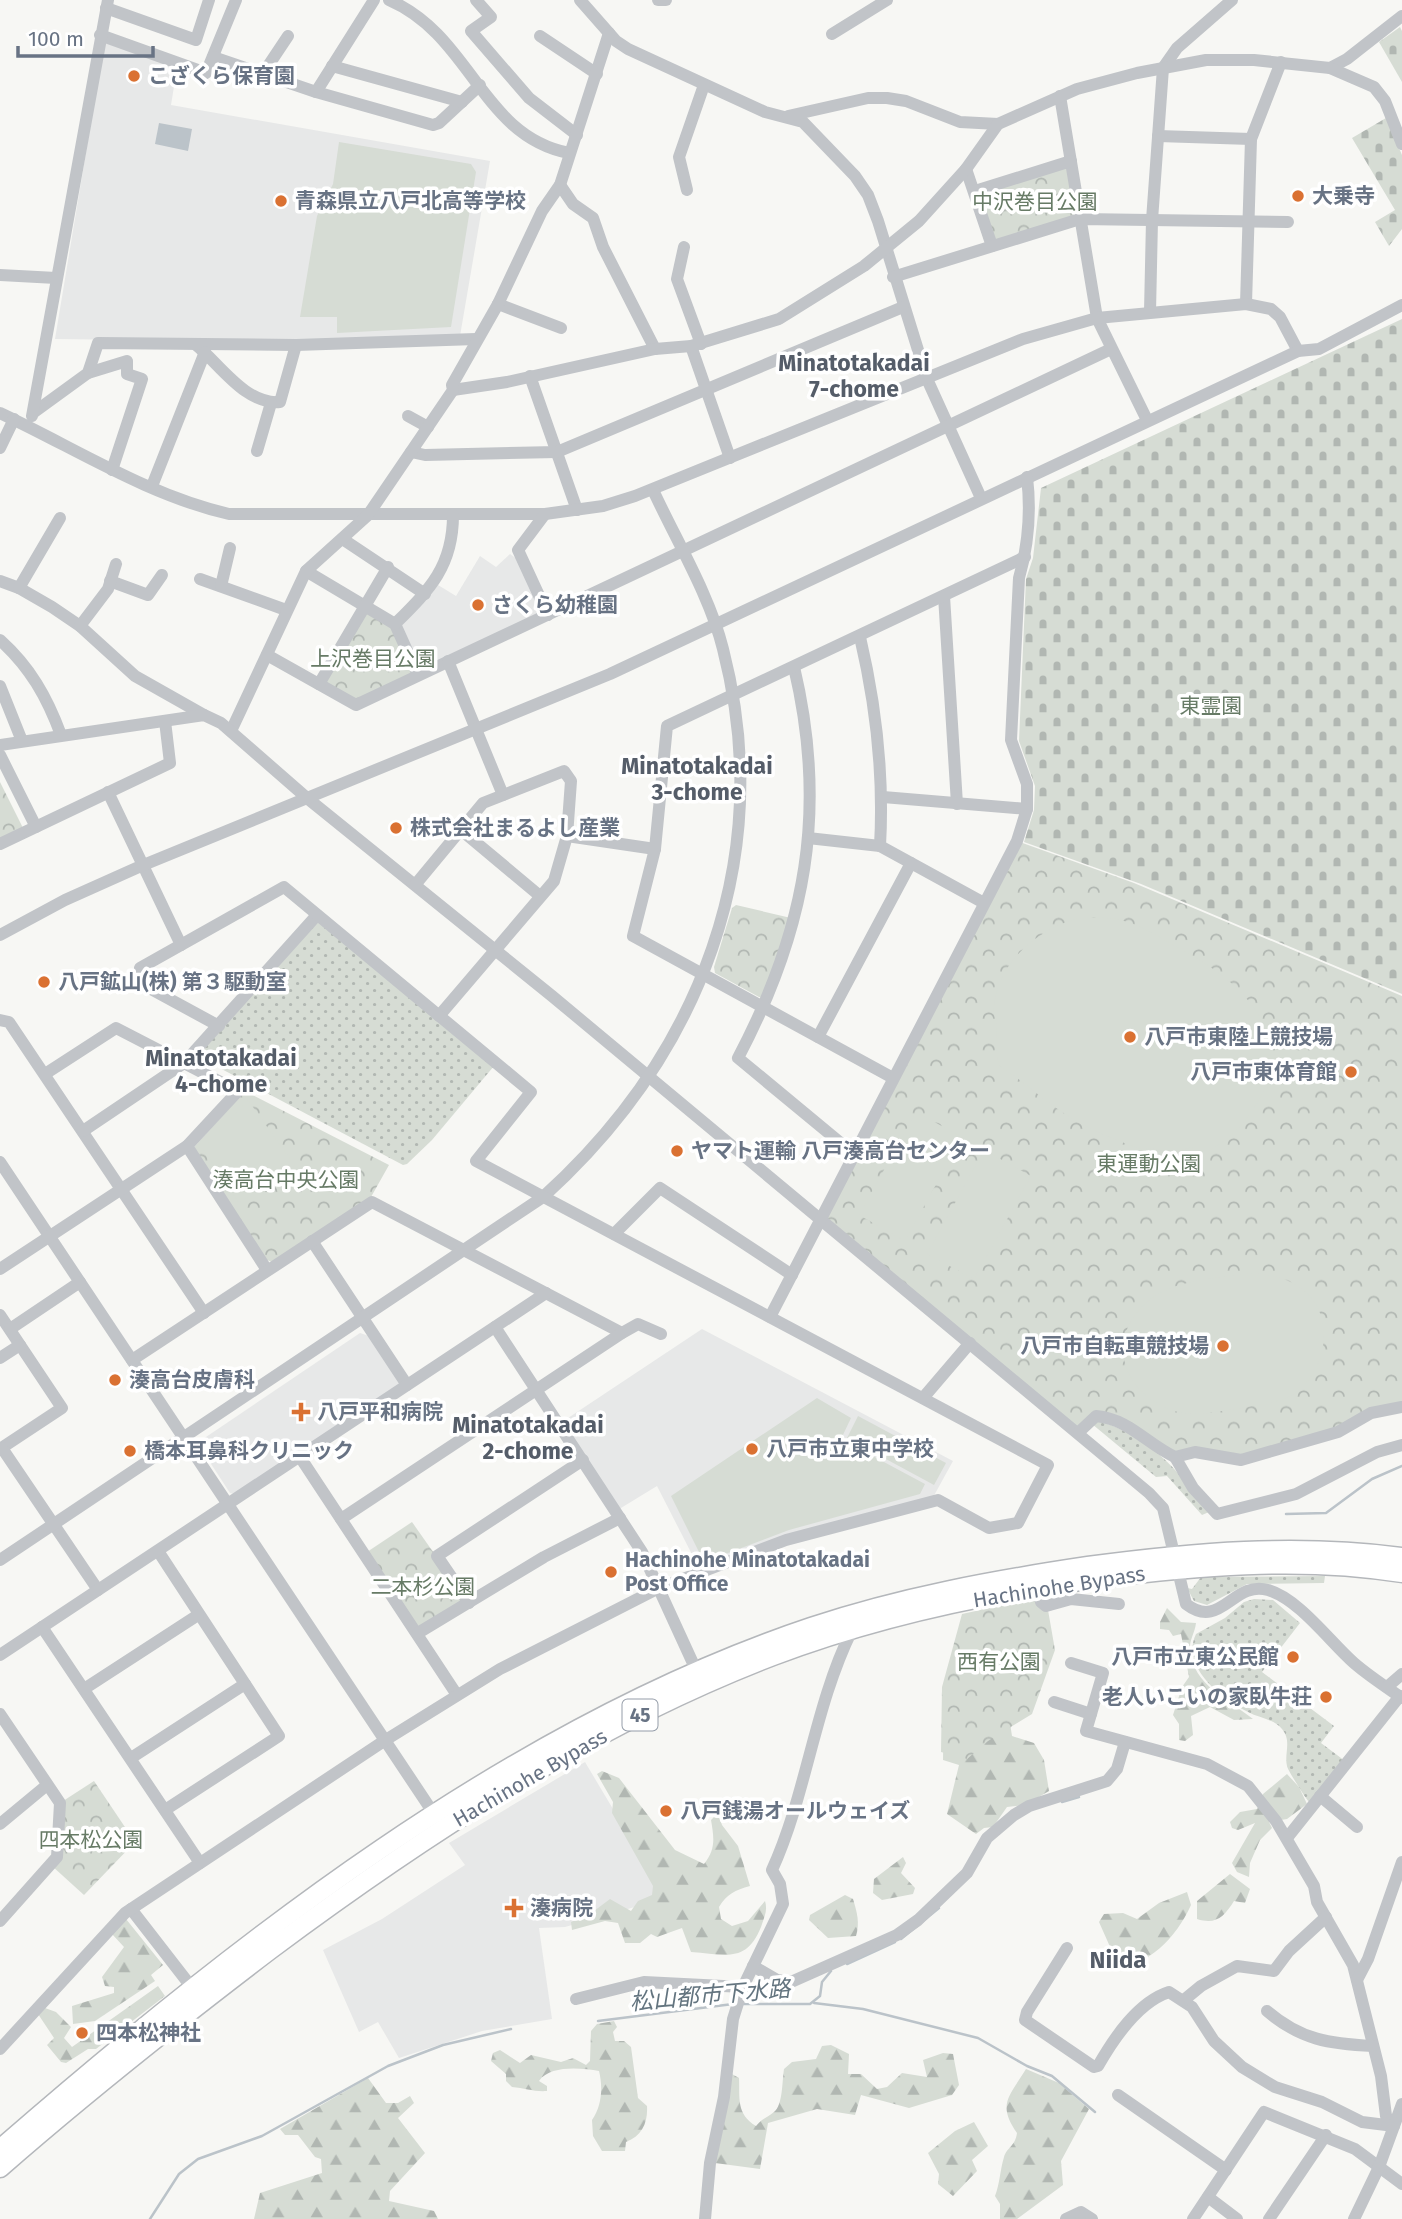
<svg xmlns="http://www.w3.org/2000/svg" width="1402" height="2219" font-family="'Fira Sans','Noto Sans JP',sans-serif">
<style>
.built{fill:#e7e8e8}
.grass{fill:url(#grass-dots)}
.forest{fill:url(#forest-firs)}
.cemetery{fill:url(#cemetery-stones)}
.park{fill:url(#park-crowns)}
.garden{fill:#d6dcd4}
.water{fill:#bbc3c9}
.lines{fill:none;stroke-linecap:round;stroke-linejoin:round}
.stream{stroke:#bbc3c9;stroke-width:2.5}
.highway-casing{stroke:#b4b7bb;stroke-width:21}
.minor{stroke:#c1c4c8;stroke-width:12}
.highway{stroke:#fff;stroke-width:18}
.poi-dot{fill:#da7132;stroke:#fff;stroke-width:2.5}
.labels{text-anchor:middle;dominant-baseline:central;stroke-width:7;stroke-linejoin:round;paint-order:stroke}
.shield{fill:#fff;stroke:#959da9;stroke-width:2}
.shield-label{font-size:19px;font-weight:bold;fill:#687384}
.poi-label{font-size:21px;font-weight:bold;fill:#687384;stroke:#fff;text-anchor:start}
.park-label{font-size:21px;fill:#677b66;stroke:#fff}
.street-label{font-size:21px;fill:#687384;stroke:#fff}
.neighbourhood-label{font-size:23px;font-weight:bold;fill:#555d69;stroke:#fff}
.water-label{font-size:23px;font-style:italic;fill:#63747f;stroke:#fff}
.quarter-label{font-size:24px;font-weight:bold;fill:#555d69;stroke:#fff}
</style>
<defs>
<pattern id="grass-dots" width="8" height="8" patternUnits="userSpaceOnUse" patternTransform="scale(1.75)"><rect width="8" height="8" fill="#d6dcd4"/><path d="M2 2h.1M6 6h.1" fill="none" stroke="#b1b7b2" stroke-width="1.8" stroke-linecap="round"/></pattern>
<pattern id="forest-firs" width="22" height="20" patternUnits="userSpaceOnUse" patternTransform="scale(1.75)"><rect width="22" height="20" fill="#d6dcd4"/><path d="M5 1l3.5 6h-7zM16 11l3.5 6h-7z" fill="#b1b7b2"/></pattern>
<pattern id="cemetery-stones" width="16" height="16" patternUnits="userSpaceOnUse" patternTransform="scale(1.75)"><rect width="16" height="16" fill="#d6dcd4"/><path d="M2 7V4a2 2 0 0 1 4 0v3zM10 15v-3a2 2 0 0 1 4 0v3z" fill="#b1b7b2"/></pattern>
<pattern id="park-crowns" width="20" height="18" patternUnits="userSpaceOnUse" patternTransform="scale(1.75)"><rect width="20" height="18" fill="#d6dcd4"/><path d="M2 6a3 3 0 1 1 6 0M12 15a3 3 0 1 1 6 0" fill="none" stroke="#b1b7b2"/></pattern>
</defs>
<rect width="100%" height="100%" fill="#f7f7f4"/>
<g class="built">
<polygon points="100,35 178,62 171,105 490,161 460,336 290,342 55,339 96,92"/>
<polygon points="510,554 517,559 542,614 423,669 419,668 400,625 403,621 438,585 456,596 480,556 496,567"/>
<polygon points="702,1329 953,1461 931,1501 701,1572 657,1486 616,1511 559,1424"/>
<polygon points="360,1333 369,1336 401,1385 234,1494 230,1493 200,1447 203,1439"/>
<polygon points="585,1762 666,1898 565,1927 539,1928 552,2019 482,2031 399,2058 378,2022 359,2032 323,1950 382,1919 465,1865 449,1843"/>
</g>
<g class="grass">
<polygon points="320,922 494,1066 432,1140 407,1164 403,1165 197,1056 315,923"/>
<path d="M1097 1420C1152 1438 1175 1467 1209 1512L1202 1515 1167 1476 1156 1477 1092 1424Z"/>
<polygon points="1325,1576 1324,1583 1247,1584 1207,1605 1194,1601 1187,1588 1192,1589 1201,1577"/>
<path d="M1254 1599 1273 1600 1300 1623 1262 1672 1334 1726 1321 1743 1345 1761 1309 1802C1306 1799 1287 1769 1287 1766 1284 1753 1292 1741 1282 1729 1274 1719 1259 1718 1248 1712 1222 1699 1180 1667 1196 1634L1225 1618 1244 1602Z"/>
</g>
<g class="forest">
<path d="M1167 1608 1181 1622 1196 1623C1195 1633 1189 1640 1190 1650 1193 1685 1229 1700 1253 1719L1234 1720 1210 1707 1191 1716 1193 1735 1185 1741 1179 1740V1724L1173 1715 1182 1687 1189 1677 1181 1634 1173 1636 1169 1630 1160 1629V1622Z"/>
<polygon points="944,1686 1010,1723 1012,1736 1034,1743 1044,1760 1049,1791 1025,1805 1007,1807 993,1827 984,1828 976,1834 947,1814 959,1765 943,1760"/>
<path d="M602 1771 619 1778 675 1850 704 1864C716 1849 714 1838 711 1820L718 1813 722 1825 738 1846 750 1886C735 1890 727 1894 719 1907L721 1919 732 1926 748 1921 765 1901C768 1911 764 1917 761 1927 746 1964 725 1954 691 1952L682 1928 657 1937 651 1934 640 1943H625L618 1923 605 1921 572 1930 571 1922 590 1914 610 1899 631 1911 638 1901 652 1895 653 1886 612 1813 613 1802 597 1774Z"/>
<polygon points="1287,1774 1299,1787 1307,1804 1287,1819 1269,1822 1272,1828 1260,1840 1250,1863 1249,1877 1237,1872 1232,1863 1255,1823 1238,1830 1232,1828 1230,1822 1240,1812 1257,1809 1263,1794"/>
<polygon points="903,1857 906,1863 901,1873 915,1888 913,1894 882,1900 873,1893 874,1879"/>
<path d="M1230 1874 1250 1889 1245 1903 1234 1901C1224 1917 1216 1925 1197 1919V1901Z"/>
<path d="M1187 1892 1191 1905C1174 1942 1142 1974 1099 1966L1098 1960 1111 1949 1099 1922 1104 1914 1123 1913 1137 1919 1159 1903Z"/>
<path d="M845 1895 853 1899C857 1912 860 1923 856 1936L828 1938 809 1920 810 1915Z"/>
<polygon points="126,1919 163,1965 151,1975 155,1981 95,2021 73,2024 72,2006 114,1993 114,1987 105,1986 102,1977 124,1947 112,1934"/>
<polygon points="158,1986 165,1996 96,2049 88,2049 66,2063 61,2062 47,2045 54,2038 38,2014 45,2008 56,2012 71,2027 64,2038 72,2047"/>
<path d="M614 2021 617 2027 613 2032 615 2041H624L631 2047 638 2098 647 2106C648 2123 642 2136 626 2142L625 2151H602L593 2136 592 2120C602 2106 603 2087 599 2071 581 2068 550 2065 539 2081L547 2086V2091C534 2092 525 2088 512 2087L506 2081V2074L491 2061 493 2053 500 2050 520 2063 531 2055 561 2062 573 2058 586 2065 590 2061 591 2031 597 2024Z"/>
<path d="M831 2045 849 2054 848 2074H861L877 2089 887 2087 902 2073 927 2077 923 2060 943 2053 953 2054 959 2085 952 2095 909 2108 861 2095 855 2115 817 2109 768 2123 760 2169 715 2163 732 2074 739 2078C740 2098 736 2114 756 2126 762 2118 767 2118 774 2112 783 2105 782 2081 784 2069L792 2062 816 2059 822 2046Z"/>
<path d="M1026 2069 1059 2083 1089 2109 1061 2161 1063 2185 1017 2219H1000V2204L995 2196C1000 2183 1000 2170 1004 2157 1007 2147 1015 2147 1017 2133 997 2104 1009 2097 1026 2069Z"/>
<polygon points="368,2078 386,2103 398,2103 410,2096 414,2103 398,2118 425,2153 390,2191 389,2201 434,2211 438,2219 254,2219 260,2193 322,2173 321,2159 315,2157 298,2135 285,2135 280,2129"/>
<polygon points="974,2122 988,2146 972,2160 977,2171 953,2196 938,2184 939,2174 928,2153 955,2131"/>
</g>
<g class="cemetery">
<polygon points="1400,27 1402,31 1402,82 1379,42"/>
<polygon points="1386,118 1402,155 1402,229 1389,246 1375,222 1395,210 1352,138"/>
<polygon points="1402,319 1402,994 1141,884 1024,842 1034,810 1035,786 1019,741 1026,579 1033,558 1041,488"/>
</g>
<g class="park">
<polygon points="1071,161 1080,219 992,246 975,191"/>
<polygon points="365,606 395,624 418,675 356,705 319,684"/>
<polygon points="0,782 23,828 0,839"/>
<polygon points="1017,841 1134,883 1402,996 1402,1407 1338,1432 1241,1460 1175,1457 1105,1417 1079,1432 821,1219"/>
<polygon points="736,905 791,918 764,996 759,997 715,973 714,967 732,908"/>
<polygon points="245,1091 389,1165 371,1197 272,1262 267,1260 194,1151 195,1146"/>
<polygon points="412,1522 469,1603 418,1633 364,1554"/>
<polygon points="1035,1598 1048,1610 1055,1650 1032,1714 988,1741 967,1759 941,1752 942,1687 962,1614"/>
<polygon points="94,1781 135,1842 84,1895 52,1866 60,1803"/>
</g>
<g class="garden">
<polygon points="339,142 471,164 476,172 451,327 337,333 337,317 300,317 317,216 333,184"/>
<path d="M1078 918C1091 918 1103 917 1116 919 1138 923 1159 937 1179 948 1234 978 1296 1026 1260 1098 1246 1125 1223 1146 1195 1158L1192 1147 1176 1152 1149 1148 1144 1150C1117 1141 1090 1130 1065 1114 1042 1099 1023 1081 1000 1066 994 1047 996 1048 997 1030 997 1022 993 1015 994 1008 997 962 1037 930 1078 918Z"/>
<polygon points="248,1100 295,1166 239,1203 203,1149"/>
<polygon points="916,1112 962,1137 905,1241 859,1215"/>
<polygon points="984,1150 1031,1176 974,1279 927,1254"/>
<path d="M1253 1273C1271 1275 1289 1278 1303 1290 1337 1316 1327 1373 1292 1395 1276 1404 1254 1405 1236 1409 1218 1411 1200 1416 1183 1413 1128 1402 1100 1343 1147 1302 1173 1279 1220 1278 1253 1273Z"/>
<polygon points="817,1398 851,1418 841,1439 925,1484 920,1494 789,1530 704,1562 671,1496"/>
<polygon points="858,1416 946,1463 934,1485 847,1438"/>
</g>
<polygon class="water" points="159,123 192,129 188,151 155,144"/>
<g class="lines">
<g class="stream">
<polyline points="1286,1514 1326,1513 1372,1479 1402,1466"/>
<polyline points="1062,1802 1079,1797"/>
<polyline points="901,1939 939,1908"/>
<polyline points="847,1964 895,1942"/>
<polyline points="814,2003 863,2009 978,2038 1027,2066 1052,2076 1095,2112"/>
<polyline points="743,2004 810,2004 820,1996 822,1982 831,1971"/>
<polyline points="598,2021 733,2004"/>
<polyline points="150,2219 179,2174 198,2159 262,2136 388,2066 443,2045 511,2029"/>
</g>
<g class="highway-casing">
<g id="highway">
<path d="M0 2149C235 1944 512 1727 811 1627 901 1597 994 1580 1088 1566 1193 1552 1296 1543 1402 1557"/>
<path d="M0 2168C87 2092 178 2020 270 1950 426 1834 591 1726 773 1656 884 1614 1002 1590 1119 1576 1214 1565 1307 1558 1402 1573"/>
</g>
</g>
<g class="minor">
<path d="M389 0C472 36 481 136 569 153"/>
<polyline points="476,0 491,17 471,31 529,98 577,135"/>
<polyline points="580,0 616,41 628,49 765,112 803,122 855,176 868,195 878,221 927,379 981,498"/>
<polyline points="658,0 666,0"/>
<polyline points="106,8 196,40 209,0"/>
<polyline points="832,34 887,0"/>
<polyline points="100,35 206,73 236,0"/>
<polyline points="540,36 597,74"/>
<polyline points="213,57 316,92 433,125 439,123 480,85"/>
<polyline points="332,66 462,102"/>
<polyline points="1330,68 1347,59 1402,16"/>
<polyline points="262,75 288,36"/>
<polyline points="316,92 374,0"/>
<polyline points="1060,96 1097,318 1147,420"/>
<polyline points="788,116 868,98 887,98 906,101 960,122 998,124"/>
<polyline points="1158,136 1251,139"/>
<polyline points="966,169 992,246"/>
<polyline points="560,185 573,204 593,218 603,247 655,349"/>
<polyline points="687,190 679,157 704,85"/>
<polyline points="975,191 1071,161"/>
<polyline points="684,247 677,279 701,344"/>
<polyline points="0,275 56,278"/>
<polyline points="893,277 1080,219 1288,222"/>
<polyline points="498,304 561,328"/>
<polyline points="1246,304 1251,139 1281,62"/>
<polyline points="1150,312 1152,220 1163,68 1177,48 1232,0"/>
<path d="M195 344C219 363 245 405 280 402L296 345"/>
<polyline points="691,346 730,458"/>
<polyline points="88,373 127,361 127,374 142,379 112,470"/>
<polyline points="530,376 577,510"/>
<polyline points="453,390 507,382 655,349 691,346 779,319 864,266 919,221 966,169 998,124 1077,89 1137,73 1206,60 1254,60 1330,68 1374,87 1385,101 1402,144"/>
<path d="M0 413C75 448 147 495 229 514H545L603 506 635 496 1023 339 1097 318 1246 304 1271 309 1280 317 1298 351"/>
<polyline points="33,413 88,373 98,343 296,345 476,339"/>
<polyline points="32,416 108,0"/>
<polyline points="408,416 428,427"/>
<polyline points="0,448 14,419"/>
<polyline points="257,451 271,403"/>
<polyline points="411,452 425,455 557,452 903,307"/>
<polyline points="152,486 205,352"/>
<polyline points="545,514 518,550 548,615"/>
<polyline points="344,540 425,594"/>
<polyline points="306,571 395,624 418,675"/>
<polyline points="200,579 286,610"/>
<polyline points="0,581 19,588 52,607 80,626 135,676 204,715"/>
<polyline points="110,581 148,595 162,575"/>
<polyline points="221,586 230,548"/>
<polyline points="19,588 60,518"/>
<polyline points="944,596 957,804"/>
<path d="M395 624C429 590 453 567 453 515"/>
<polyline points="80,626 108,589 116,564"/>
<path d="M860 637C876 705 884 776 880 846"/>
<path d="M0 640C30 667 47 697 61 735"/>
<polyline points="267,655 356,705 1111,349"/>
<polyline points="448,661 503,795"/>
<path d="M794 667C828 810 806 929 738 1058L854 1154"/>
<polyline points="319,684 388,567"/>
<polyline points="0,686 22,741"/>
<polyline points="231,731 306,571 368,515 453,390 452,385 498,304 542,211 560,185 609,33"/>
<path d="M0 745 204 715 221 723 307 798 552 996 1149 1493 1163 1508 1186 1604C1221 1631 1233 1580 1268 1590 1299 1599 1330 1642 1354 1663 1369 1676 1386 1687 1402 1698"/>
<polyline points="0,755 36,827"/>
<polyline points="108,792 181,945"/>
<polyline points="883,797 1027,809"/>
<polyline points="461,830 540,896"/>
<polyline points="567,836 655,849"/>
<polyline points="808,838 880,846 984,903"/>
<polyline points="0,844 170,763 165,721"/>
<polyline points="415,885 483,803 564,771 571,781 567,836 554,881 439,1016"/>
<polyline points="0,935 65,900 141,866 610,674 1298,351 1319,349 1402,305"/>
<polyline points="0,1020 9,1022 204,1313"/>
<polyline points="818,1037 911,863"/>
<polyline points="893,1078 633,936 655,849 667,726 1025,557"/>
<polyline points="83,1131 184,1063 317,915"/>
<polyline points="187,1146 267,1270"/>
<polyline points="0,1162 438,1820"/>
<polyline points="614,1234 660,1188 792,1275"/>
<polyline points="312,1241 407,1385"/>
<polyline points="0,1269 187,1146 238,1091 116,1028 45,1074"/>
<polyline points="0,1315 62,1408 0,1449"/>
<path d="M770 1317 1017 841 1027 809V784L1011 740 1019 578C1028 546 1031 510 1027 477"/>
<polyline points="495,1327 642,1552 697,1672"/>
<polyline points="10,1329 80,1282"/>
<polyline points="0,1358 20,1345"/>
<polyline points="132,1360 372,1202 622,1333"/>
<polyline points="923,1398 970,1343"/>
<path d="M1079 1432 1096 1416C1129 1419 1147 1444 1175 1457L1195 1452 1241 1460 1338 1432 1371 1413 1402 1407"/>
<polyline points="2,1448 98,1590"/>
<polyline points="300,1457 457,1695"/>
<polyline points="1175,1457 1193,1488 1217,1514 1296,1494 1377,1452 1402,1445"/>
<polyline points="341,1519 622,1333 638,1324 661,1334"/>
<polyline points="158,1551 279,1736 165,1810"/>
<path d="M0 1560 543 1197C700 1055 777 859 723 649 710 596 676 540 653 490"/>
<polyline points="1038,1588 1041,1602 1046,1606 1071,1599 1119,1604"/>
<polyline points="469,1603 437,1556 583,1460"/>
<polyline points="42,1627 200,1863"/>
<polyline points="418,1633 544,1557 620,1518"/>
<polyline points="0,1655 546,1293"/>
<polyline points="1387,1687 1402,1674"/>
<polyline points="84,1689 198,1615"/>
<polyline points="1054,1702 1091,1714"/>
<polyline points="0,1714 60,1803 57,1857 0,1921"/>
<polyline points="131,1758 245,1684"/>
<polyline points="1320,1796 1357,1827"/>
<polyline points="0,1824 47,1785"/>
<polyline points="1287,1838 1400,1696"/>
<polyline points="131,1909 193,1989"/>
<path d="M1067 1948 1027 2012 1025 2020 1094 2067 1098 2066C1114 2038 1138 2002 1169 1992L1192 2007 1214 2041 1242 2067 1275 2087 1322 2102 1362 2122 1394 2126 1386 2116 1381 2076 1353 1965 1317 1902 1314 1886 1276 1821 1248 1786 1207 1764 1086 1731 1103 1673 1071 1663"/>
<polyline points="753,1966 777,1980 791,1982 897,1935 918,1920 967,1873 987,1838 1014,1815 1029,1806 1107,1781 1117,1769 1125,1742"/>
<polyline points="1357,1980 1368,1959 1402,1862"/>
<polyline points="576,1999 644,1982 743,1987"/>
<polyline points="1184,2000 1201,1986 1237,1966 1274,1971 1289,1951 1326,1917"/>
<path d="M1267 2011C1301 2040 1330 2044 1373 2046"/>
<polyline points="0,2049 125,1913 384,1741 500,1669 659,1588 786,1540 938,1500 989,1528 1018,1523 1048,1465 476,1161 531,1092 284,887 140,968 151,989 219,1026"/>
<polyline points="1118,2095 1226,2170"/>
<polyline points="1208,2197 1237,2219"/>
<path d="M705 2219 710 2163 724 2097 733 2019 743 1987 783 1904 780 1884 772 1870C807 1793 814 1707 852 1630"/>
<polyline points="1066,2219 1081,2212 1092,2219"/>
<polyline points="1193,2219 1264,2112 1355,2149 1402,2184"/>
<polyline points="1269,2219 1326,2135"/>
<polyline points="1354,2219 1379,2167 1402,2104"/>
</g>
<use href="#highway" class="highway"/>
</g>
<g class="poi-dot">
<circle cx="134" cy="76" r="7"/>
<circle cx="1298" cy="196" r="7"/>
<circle cx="281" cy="201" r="7"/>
<circle cx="478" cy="605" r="7"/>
<circle cx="396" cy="828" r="7"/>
<circle cx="44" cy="982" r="7"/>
<circle cx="1130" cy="1037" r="7"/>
<circle cx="1351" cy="1072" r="7"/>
<circle cx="677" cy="1151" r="7"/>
<circle cx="1223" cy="1346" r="7"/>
<circle cx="115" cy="1380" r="7"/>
<path d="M297.5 1401.5h7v7h7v7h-7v7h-7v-7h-7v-7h7z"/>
<circle cx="752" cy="1449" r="7"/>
<circle cx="130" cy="1451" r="7"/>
<circle cx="611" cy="1572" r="7"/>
<circle cx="1293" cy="1657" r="7"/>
<circle cx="1326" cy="1697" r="7"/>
<circle cx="666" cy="1811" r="7"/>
<path d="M510.5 1897.5h7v7h7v7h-7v7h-7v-7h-7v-7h7z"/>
<circle cx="82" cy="2033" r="7"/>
</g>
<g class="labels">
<rect class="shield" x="622.5" y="1699.5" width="35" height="31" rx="5"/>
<g class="shield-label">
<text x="640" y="1715">45</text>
</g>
<g class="poi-label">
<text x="148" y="76">こざくら保育園</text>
<text x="1312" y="196">大乗寺</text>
<text x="295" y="201">青森県立八戸北高等学校</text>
<text x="492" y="605">さくら幼稚園</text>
<text x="410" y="828">株式会社まるよし産業</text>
<text x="58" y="982">八戸鉱山(株) 第３駆動室</text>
<text x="1144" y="1037">八戸市東陸上競技場</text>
<text x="1337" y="1072" text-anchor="end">八戸市東体育館</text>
<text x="691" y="1151">ヤマト運輸 八戸湊高台センター</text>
<text x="1209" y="1346" text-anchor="end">八戸市自転車競技場</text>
<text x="129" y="1380">湊高台皮膚科</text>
<text x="317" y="1412">八戸平和病院</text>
<text x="766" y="1449">八戸市立東中学校</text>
<text x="144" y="1451">橋本耳鼻科クリニック</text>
<text x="625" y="1560">Hachinohe Minatotakadai<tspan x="625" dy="24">Post Office</tspan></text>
<text x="1279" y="1657" text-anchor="end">八戸市立東公民館</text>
<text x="1312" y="1697" text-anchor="end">老人いこいの家臥牛荘</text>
<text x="680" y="1811">八戸銭湯オールウェイズ</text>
<text x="530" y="1908">湊病院</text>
<text x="96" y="2033">四本松神社</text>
</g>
<g class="park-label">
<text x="1035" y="202">中沢巻目公園</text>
<text x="373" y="659">上沢巻目公園</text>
<text x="1211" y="706">東霊園</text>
<text x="1149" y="1164">東運動公園</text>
<text x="286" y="1180">湊高台中央公園</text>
<text x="423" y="1587">二本杉公園</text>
<text x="999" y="1662">西有公園</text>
<text x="91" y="1840">四本松公園</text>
</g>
<g class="street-label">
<text transform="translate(1059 1587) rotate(-9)">Hachinohe Bypass</text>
<text transform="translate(530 1778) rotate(-30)">Hachinohe Bypass</text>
</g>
<g class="neighbourhood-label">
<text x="854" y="363">Minatotakadai<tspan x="854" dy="26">7-chome</tspan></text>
<text x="697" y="766">Minatotakadai<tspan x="697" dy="26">3-chome</tspan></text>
<text x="221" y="1058">Minatotakadai<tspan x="221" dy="26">4-chome</tspan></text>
<text x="528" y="1425">Minatotakadai<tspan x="528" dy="26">2-chome</tspan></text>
</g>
<g class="water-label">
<text transform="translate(710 1995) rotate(-5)">松山都市下水路</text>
</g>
<g class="quarter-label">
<text x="1118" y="1960">Niida</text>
</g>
</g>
<path d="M18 46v10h135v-10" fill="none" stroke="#687384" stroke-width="3.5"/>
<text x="28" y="46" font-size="21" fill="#687384" stroke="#ffffff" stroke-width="5" paint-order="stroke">100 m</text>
</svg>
